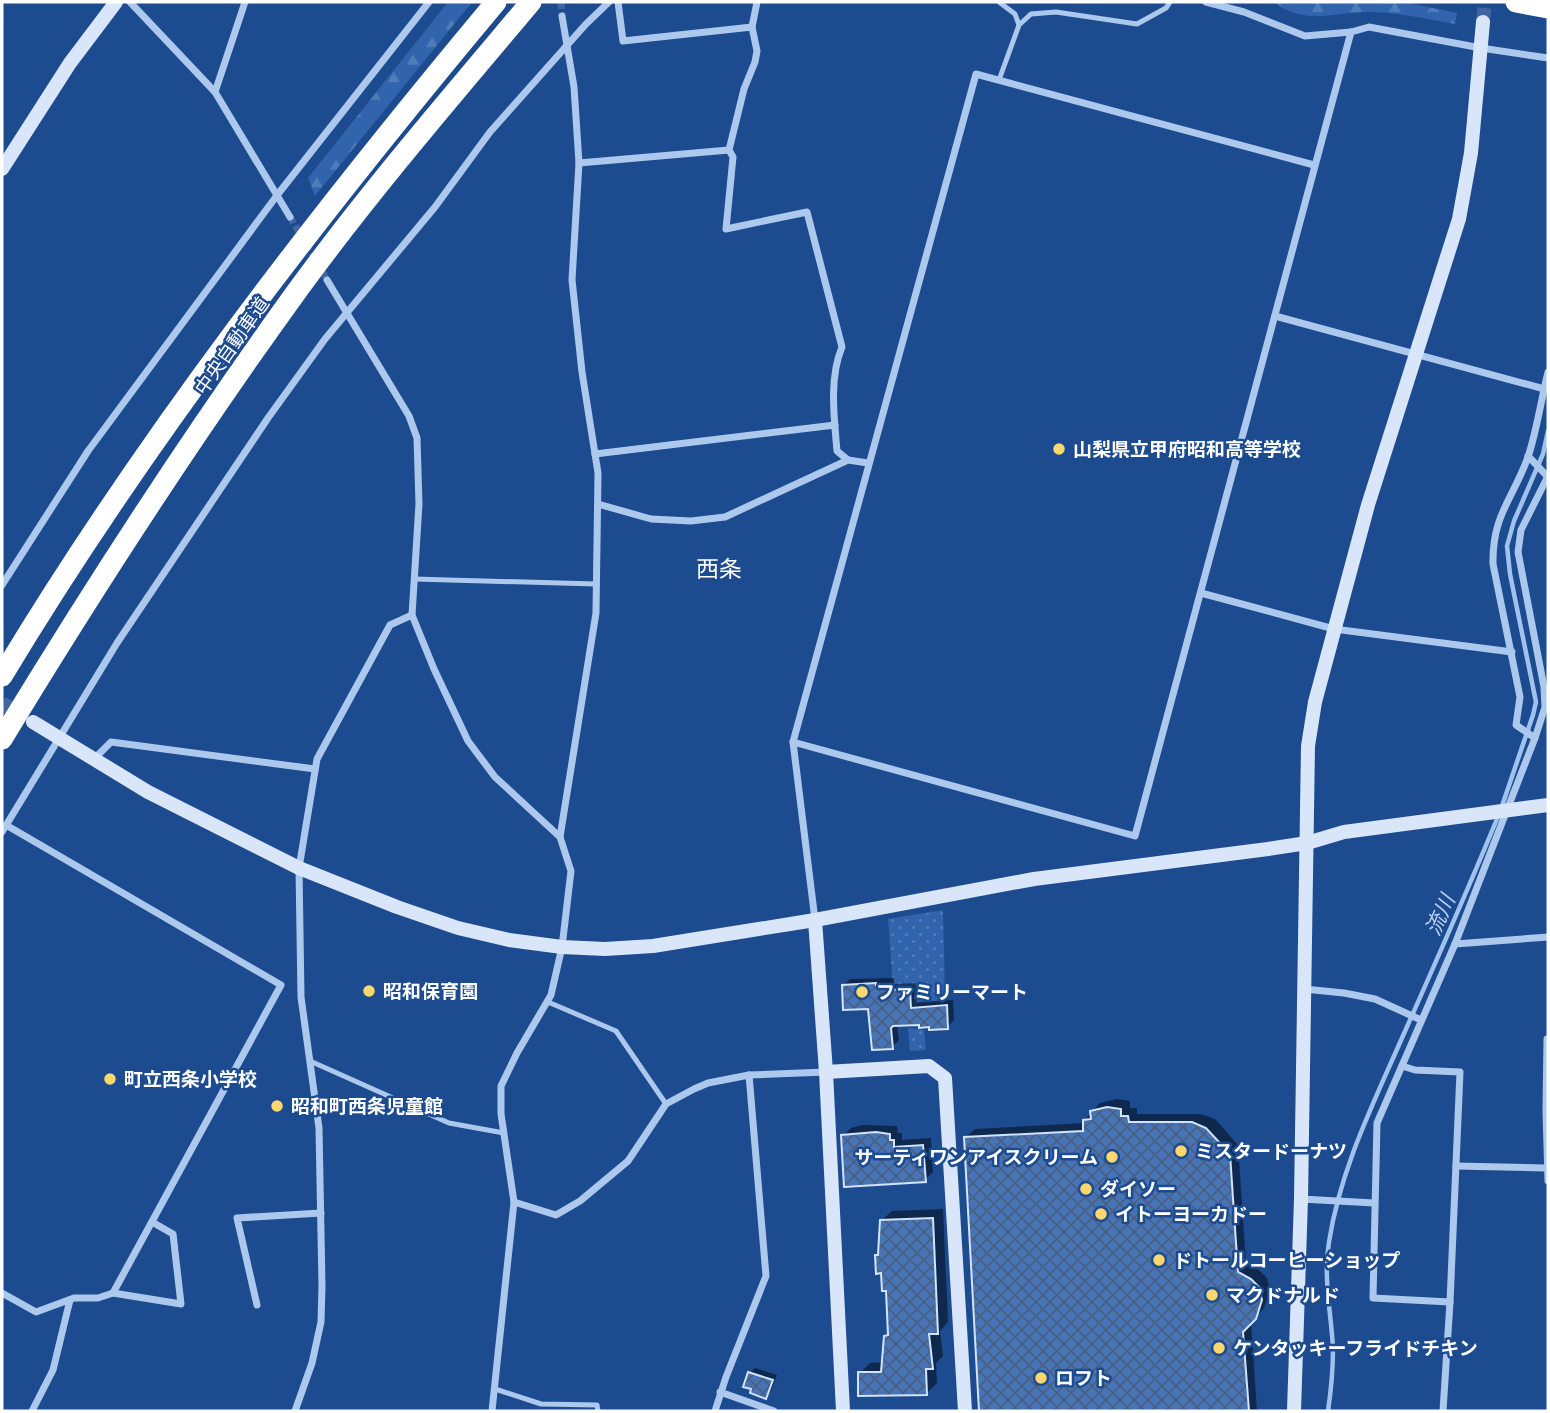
<svg xmlns="http://www.w3.org/2000/svg" width="1550" height="1413" font-family="Figtree,'Noto Sans JP',sans-serif">
<style>
.grass{fill:url(#grass-dots)}
.forest{fill:url(#forest-firs)}
.shadow{fill:#0007}
.lines{fill:none;stroke-linecap:round;stroke-linejoin:round}
.stream{stroke:#a0c2ef;stroke-width:4.5}
.building{fill:url(#building-cross-hatch);stroke:#d2e3fa;stroke-width:2}
.street-tunnel{stroke:#3f66a1;stroke-width:7;stroke-dasharray:7 3.5;stroke-linecap:butt}
.secondary-tunnel{stroke:#3f66a1;stroke-width:14;stroke-dasharray:14 7;stroke-linecap:butt}
.lane{stroke:#adc8ed;stroke-width:5}
.street{stroke:#adc8ed;stroke-width:7}
.secondary{stroke:#d9e6fa;stroke-width:14}
.highway{stroke:#fff;stroke-width:21}
.poi-dot{fill:#fcd86c;stroke:#1d4b90;stroke-width:2.5}
.labels{text-anchor:middle;dominant-baseline:central;stroke-width:5;stroke-linejoin:round;paint-order:stroke}
.street-label{font-size:19px;fill:#fff;stroke:#1d4b90}
.poi-label{font-size:19px;font-weight:bold;fill:#fff;stroke:#1d4b90;text-anchor:start}
.water-label{font-size:21px;font-style:italic;fill:#b9d2f4;stroke:#1d4b90}
.quarter-label{font-size:23px;fill:#fff;stroke:#1d4b90}
</style>
<defs>
<pattern id="grass-dots" width="8" height="8" patternUnits="userSpaceOnUse" patternTransform="scale(1.75)"><rect width="8" height="8" fill="#3164ad"/><path d="M2 2h.1M6 6h.1" fill="none" stroke="#507bb9" stroke-width="1.8" stroke-linecap="round"/></pattern>
<pattern id="forest-firs" width="22" height="20" patternUnits="userSpaceOnUse" patternTransform="scale(1.75)"><rect width="22" height="20" fill="#3164ad"/><path d="M5 1l3.5 6h-7zM16 11l3.5 6h-7z" fill="#507bb9"/></pattern>
<pattern id="building-cross-hatch" width="8" height="8" patternUnits="userSpaceOnUse" patternTransform="scale(1.75)"><rect width="8" height="8" fill="#4674b7"/><path d="M0 0l8 8M0 8l8-8" fill="none" stroke="#496082"/></pattern>
</defs>
<rect width="100%" height="100%" fill="#1d4b90"/>
<g class="grass">
<polygon points="943,910 945,995 938,995 939,1002 914,1004 914,985 893,986 888,919"/>
<polygon points="908,1028 924,1030 926,1050 910,1051"/>
</g>
<g class="forest">
<polygon points="448,2 472,2 315,196 308,178"/>
<path d="M1274 2H1403L1457 13 1455 24C1426 19 1398 12 1368 12 1334 12 1305 26 1274 2Z"/>
</g>
<g class="shadow">
<polygon points="894,978 894,984 916,983 917,1002 953,1000 954,1020 947,1027 921,1024 897,1025 899,1040 892,1047 870,1007 844,985 850,979"/>
<polygon points="1117,1099 1130,1101 1130,1108 1137,1108 1137,1114 1201,1114 1215,1119 1238,1145 1246,1263 1259,1270 1267,1278 1270,1290 1264,1308 1251,1322 1257,1411 980,1411 966,1137 975,1129 1085,1123 1084,1121 1100,1103"/>
<polygon points="862,1125 897,1126 898,1133 902,1133 902,1140 931,1138 933,1172 925,1180 843,1136 851,1128"/>
<polygon points="943,1209 948,1322 940,1331 943,1356 936,1363 937,1383 926,1394 860,1373 870,1363 883,1362 886,1336 890,1333 887,1289 877,1256 880,1253 881,1221 892,1211"/>
<polygon points="755,1368 777,1375 771,1391 766,1397 753,1388 750,1373"/>
</g>
<g class="lines">
<g class="stream">
<polyline points="1502,806 1533,715 1536,702 1510,574 1507,546 1514,521 1543,454 1548,431"/>
<path d="M1328 1411C1331 1391 1333 1369 1333 1348 1331 1312 1323 1278 1329 1242 1340 1170 1373 1104 1402 1038 1435 964 1468 890 1499 814"/>
</g>
</g>
<g class="building">
<polygon points="876,983 876,985 888,984 888,990 910,989 911,1008 947,1005 948,1029 929,1030 929,1027 919,1028 919,1025 893,1026 891,1028 893,1049 872,1050 868,1009 843,1010 842,985"/>
<polygon points="1107,1107 1121,1109 1121,1116 1128,1116 1129,1122 1192,1122 1206,1128 1230,1154 1238,1272 1251,1279 1259,1287 1262,1300 1256,1319 1243,1332 1249,1411 979,1411 964,1137 1083,1131 1083,1120 1091,1119 1090,1111"/>
<polygon points="876,1132 890,1134 890,1140 894,1140 894,1147 923,1145 926,1182 844,1187 841,1135"/>
<polygon points="933,1218 938,1334 929,1334 933,1369 926,1369 927,1395 858,1396 858,1372 881,1372 884,1336 888,1335 886,1291 882,1291 881,1273 876,1274 875,1255 878,1255 880,1220"/>
<polygon points="748,1372 773,1380 766,1399 750,1393 751,1389 743,1387"/>
</g>
<g class="lines">
<g class="street-tunnel">
<polyline points="561,2 562,16"/>
<polyline points="290,217 327,280"/>
</g>
<g class="secondary-tunnel">
<polyline points="1483,22 1485,2"/>
<polyline points="2,703 25,717"/>
</g>
<g class="lane">
<polyline points="1019,25 1031,14 1056,12 1137,24 1166,8 1170,2"/>
<polyline points="999,80 1019,25 1015,14 999,2"/>
<polyline points="414,579 596,584"/>
<polyline points="548,1002 616,1031 666,1104"/>
<polyline points="310,1061 449,1123 504,1133"/>
<polyline points="495,1389 541,1404 597,1405 598,1411"/>
</g>
<g class="street">
<polyline points="130,2 215,92 290,217"/>
<path d="M618 2 623 41 752 27 757 51 755 62 744 89 729 150 733 157 726 229 807 212 842 347C829 378 834 417 837 451L848 460"/>
<polyline points="1206,2 1244,12 1305,36 1351,32 1369,27 1481,48 1548,58"/>
<polyline points="752,27 757,2"/>
<polyline points="215,92 245,2"/>
<polyline points="579,163 729,150"/>
<polyline points="1314,165 976,74 793,742 1135,836 1351,32"/>
<polyline points="327,280 409,416 417,438 419,504 412,615 434,669 468,741 495,777 560,837"/>
<polyline points="1275,316 1548,390"/>
<polyline points="595,454 835,425"/>
<polyline points="1528,456 1548,477"/>
<polyline points="598,504 651,519 691,521 725,517 848,460 868,463"/>
<polyline points="2,585 88,451 278,194 429,2"/>
<polyline points="1201,593 1334,629 1512,652"/>
<polyline points="1535,738 1545,707 1544,687 1518,552 1521,530 1548,476"/>
<polyline points="793,742 815,920"/>
<polyline points="94,759 111,742 315,769"/>
<polyline points="2,832 117,643 268,418 325,339 435,207 490,132 586,24 609,2"/>
<polyline points="1455,944 1548,937"/>
<polyline points="1304,989 1344,993 1375,999 1421,1020"/>
<polyline points="1547,1039 1546,1111 1548,1181"/>
<polyline points="1402,1066 1415,1070 1460,1072 1450,1302 1443,1411"/>
<polyline points="1456,1166 1546,1168"/>
<polyline points="1301,1199 1374,1203"/>
<polyline points="514,1202 556,1215 580,1201 628,1161 666,1104 694,1089 708,1083 749,1075 826,1072"/>
<polyline points="2,1293 36,1312 74,1298 98,1298 113,1293 281,985 6,825"/>
<polyline points="113,1293 181,1304 173,1234 152,1222"/>
<path d="M1450 1302 1373 1298 1377 1123 1455 944 1535 738 1516 725 1520 697 1493 564C1492 515 1513 499 1528 457 1537 430 1541 400 1548 372"/>
<polyline points="257,1305 237,1218 321,1213"/>
<polyline points="720,1392 774,1411"/>
<polyline points="32,1411 53,1370 70,1300"/>
<polyline points="295,1411 312,1363 321,1322 322,1286 319,1128 301,997 299,868 317,759 390,625 412,615"/>
<polyline points="492,1411 514,1202 501,1114 501,1086 517,1053 551,995 562,947 571,871 560,837 596,613 598,473 582,372 572,280 579,163 574,87 562,16"/>
<polyline points="715,1411 726,1377 766,1276 749,1075"/>
</g>
<g class="secondary">
<polyline points="2,169 70,63 116,2"/>
<polyline points="33,722 148,792 299,868 397,907 458,928 509,940 562,947 605,949 653,946 815,920 1034,879 1268,849 1307,843 1344,832 1548,805"/>
<polyline points="815,920 826,1072 843,1411"/>
<polyline points="826,1072 929,1066 945,1078 965,1411"/>
<polyline points="1294,1411 1301,1199 1308,746 1315,702 1368,505 1459,219 1471,153 1483,22"/>
</g>
<g class="highway">
<polyline points="1516,2 1548,8"/>
<path d="M2 676C146 437 318 215 496 2"/>
<path d="M2 739C95 586 192 436 297 291 370 191 451 97 531 2"/>
</g>
</g>
<g class="poi-dot">
<circle cx="1059" cy="449" r="7"/>
<circle cx="369" cy="991" r="7"/>
<circle cx="862" cy="992" r="7"/>
<circle cx="110" cy="1079" r="7"/>
<circle cx="277" cy="1106" r="7"/>
<circle cx="1181" cy="1151" r="7"/>
<circle cx="1112" cy="1157" r="7"/>
<circle cx="1086" cy="1189" r="7"/>
<circle cx="1101" cy="1214" r="7"/>
<circle cx="1159" cy="1260" r="7"/>
<circle cx="1212" cy="1295" r="7"/>
<circle cx="1219" cy="1348" r="7"/>
<circle cx="1041" cy="1378" r="7"/>
</g>
<g class="labels">
<g class="street-label">
<text transform="translate(232 346) rotate(-55)">中央自動車道</text>
</g>
<g class="poi-label">
<text x="1073" y="449">山梨県立甲府昭和高等学校</text>
<text x="383" y="991">昭和保育園</text>
<text x="876" y="992">ファミリーマート</text>
<text x="124" y="1079">町立西条小学校</text>
<text x="291" y="1106">昭和町西条児童館</text>
<text x="1195" y="1151">ミスタードーナツ</text>
<text x="1098" y="1157" text-anchor="end">サーティワンアイスクリーム</text>
<text x="1100" y="1189">ダイソー</text>
<text x="1115" y="1214">イトーヨーカドー</text>
<text x="1173" y="1260">ドトールコーヒーショップ</text>
<text x="1226" y="1295">マクドナルド</text>
<text x="1233" y="1348">ケンタッキーフライドチキン</text>
<text x="1055" y="1378">ロフト</text>
</g>
<g class="water-label">
<text transform="translate(1440 915) rotate(-66)">流川</text>
</g>
<g class="quarter-label">
<text x="719" y="569">西条</text>
</g>
</g>
<rect width="1550" height="1413" fill="none" stroke="#ffffff" stroke-width="7"/>
</svg>
